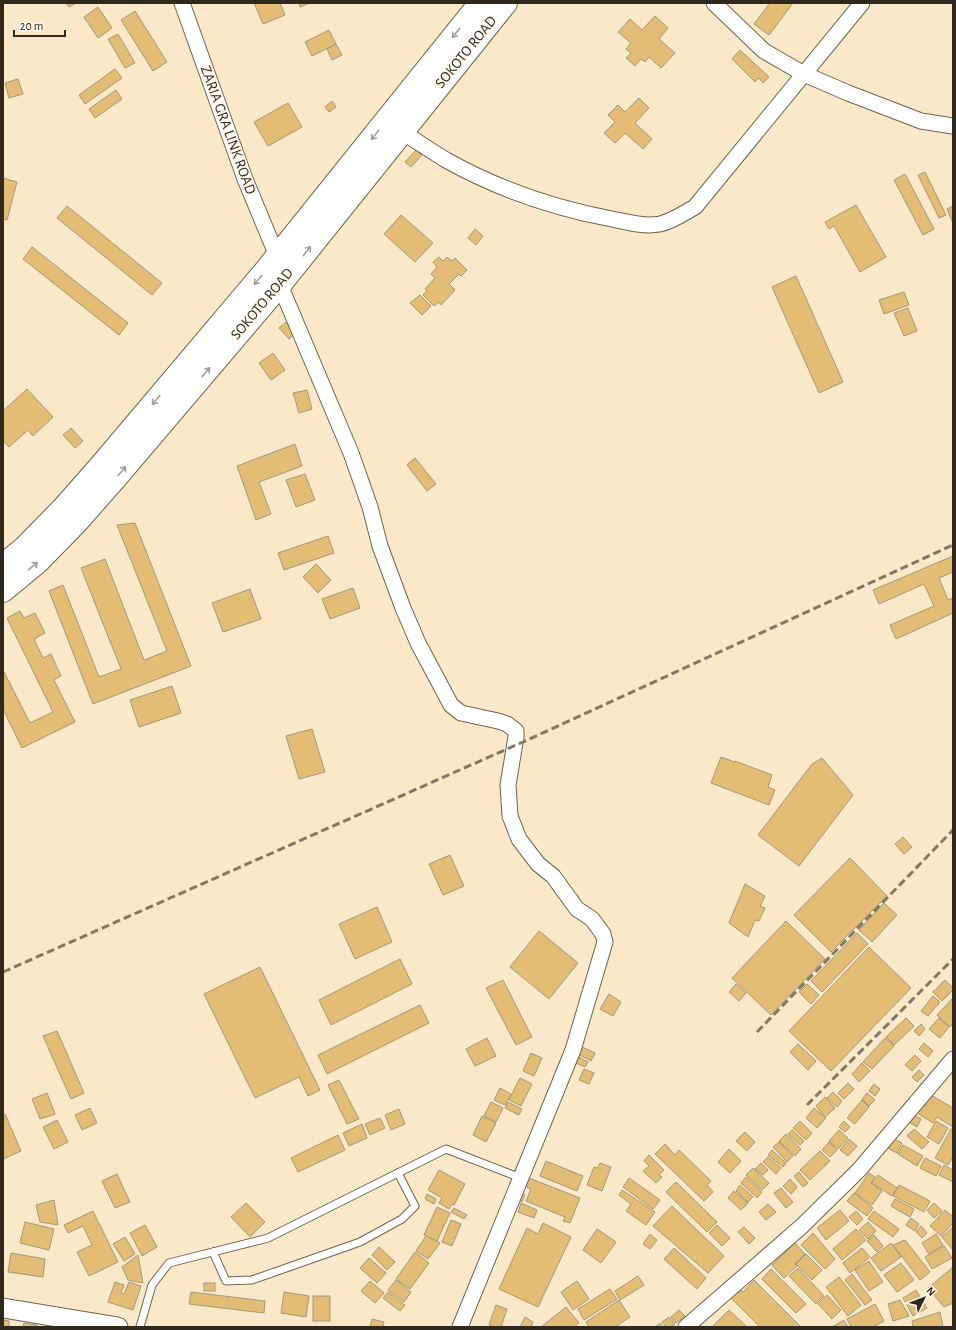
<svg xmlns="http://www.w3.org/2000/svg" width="956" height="1330" font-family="'Alegreya Sans',sans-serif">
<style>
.building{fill:#e3bd76;stroke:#a69679}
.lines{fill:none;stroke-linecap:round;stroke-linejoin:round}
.service-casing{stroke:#716247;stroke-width:9}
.minor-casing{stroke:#716247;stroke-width:17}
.tertiary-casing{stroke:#716247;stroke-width:21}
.primary-casing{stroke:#716247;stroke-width:24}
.service{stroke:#fff;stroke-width:7}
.minor{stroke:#fff;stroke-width:15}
.tertiary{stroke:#fff;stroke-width:19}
.primary{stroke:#fff;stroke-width:22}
.rail{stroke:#837864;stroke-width:3;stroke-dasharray:8 4;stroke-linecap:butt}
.oneway{stroke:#a19e99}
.labels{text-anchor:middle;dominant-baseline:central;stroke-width:3;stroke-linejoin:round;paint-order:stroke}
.street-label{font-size:15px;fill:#2f281c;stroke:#fef7ea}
</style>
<rect width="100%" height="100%" fill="#fae8c9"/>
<g class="building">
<polygon points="66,3 76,3 69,7"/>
<polygon points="254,3 280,3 285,15 263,24"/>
<polygon points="299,3 310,3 300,7"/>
<polygon points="770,3 793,3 769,35 754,24"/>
<polygon points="98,7 112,28 98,38 84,17"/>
<polygon points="135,11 167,62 153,71 121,20"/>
<polygon points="655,16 668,28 659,39 675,53 661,68 649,57 645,62 641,59 635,66 626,58 631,53 626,49 631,43 618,32 630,19 642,30"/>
<polygon points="329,30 336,44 312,56 305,42"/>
<polygon points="118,34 135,63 125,68 108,39"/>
<polygon points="336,44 342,55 332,60 327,49"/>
<polygon points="740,50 769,77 763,83 759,78 755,82 732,59"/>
<polygon points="115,69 122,78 85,104 79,95"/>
<polygon points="18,79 23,94 9,98 5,83"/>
<polygon points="116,90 122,99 95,118 89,109"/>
<polygon points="639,98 649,108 635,123 652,139 643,149 625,133 615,143 604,133 615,122 608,115 618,105 625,112"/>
<polygon points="332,101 336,107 329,112 325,107"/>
<polygon points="288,103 302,127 268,146 254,122"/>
<polygon points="416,150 422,155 411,167 405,162"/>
<polygon points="925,172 946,215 939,218 918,175"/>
<polygon points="905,174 934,229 923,235 894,180"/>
<polygon points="3,178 17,182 7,220 3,219"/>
<polygon points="856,205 886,257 860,272 834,226 829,229 825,222"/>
<polygon points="67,206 162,283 152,295 57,218"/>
<polygon points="953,206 953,223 947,209"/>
<polygon points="401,215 433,243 415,262 384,234"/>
<polygon points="475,229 483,236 476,245 468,238"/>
<polygon points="32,247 128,323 119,335 23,259"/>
<polygon points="439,257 443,261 447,257 452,261 455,258 467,270 461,276 459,274 449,284 455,290 441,305 439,302 434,306 423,295 427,291 425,289 435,278 431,274 437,267 433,262"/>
<polygon points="796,276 843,382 819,393 772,287"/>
<polygon points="904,292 909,305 884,314 879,300"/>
<polygon points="420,295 431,306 422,315 410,303"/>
<polygon points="908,308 917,331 904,336 894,313"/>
<polygon points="286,322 295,333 289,339 279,328"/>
<polygon points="273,353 285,370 271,380 259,363"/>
<polygon points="27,389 53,417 33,436 28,430 9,447 3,441 3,411"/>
<polygon points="307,390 312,409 299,413 293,393"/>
<polygon points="71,428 83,441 75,448 63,435"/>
<polygon points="295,444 302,466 259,482 271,514 256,520 237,466"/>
<polygon points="415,458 436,484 427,491 407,465"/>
<polygon points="305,474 315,500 296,507 286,480"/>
<polygon points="135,523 191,666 93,704 49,591 63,585 99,677 121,669 81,568 105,559 144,660 167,651 117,525"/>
<polygon points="328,536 334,553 284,570 278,553"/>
<polygon points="953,556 953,572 939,578 948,600 953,598 953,613 896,639 890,625 934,606 924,584 879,604 873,590"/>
<polygon points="316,564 331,580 318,593 303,577"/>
<polygon points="353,588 360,608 330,619 322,599"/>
<polygon points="250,589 261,619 223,632 212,603"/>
<polygon points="20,611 24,618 35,613 45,633 34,639 43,658 51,654 61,676 54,680 75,722 22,748 3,709 3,670 30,723 53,712 7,618"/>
<polygon points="172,686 181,713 139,727 130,700"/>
<polygon points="312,729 325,772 299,779 286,736"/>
<polygon points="721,757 735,762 735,761 772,775 768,787 775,790 769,805 711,783"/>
<polygon points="822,758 853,795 799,866 758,835 812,764"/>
<polygon points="903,837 912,847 904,854 895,844"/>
<polygon points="450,855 464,886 443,895 429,864"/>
<polygon points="850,858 887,896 831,952 794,915"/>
<polygon points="745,884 765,896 760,906 765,908 759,921 755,920 748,937 729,923"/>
<polygon points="884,903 897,915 872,942 859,930"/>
<polygon points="377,907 392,942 355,959 339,924"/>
<polygon points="786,921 825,959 771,1015 732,978"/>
<polygon points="539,931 578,963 549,999 510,967"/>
<polygon points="857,933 868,944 822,992 811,981"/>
<polygon points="869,947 911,988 831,1071 789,1031"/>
<polygon points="400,959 412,984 331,1025 319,1000"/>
<polygon points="260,967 320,1090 308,1096 299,1077 255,1098 204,994"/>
<polygon points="503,980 532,1037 516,1045 486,988"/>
<polygon points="945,980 953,988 953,990 942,1001 933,992"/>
<polygon points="736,984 746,993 739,1001 729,992"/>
<polygon points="807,984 819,995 811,1004 799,992"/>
<polygon points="609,994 621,1002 613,1016 600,1009"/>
<polygon points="933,996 940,1002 928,1016 921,1011"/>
<polygon points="953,998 953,1023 950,1027 937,1015"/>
<polygon points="420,1005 429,1023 327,1074 318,1055"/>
<polygon points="906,1018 914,1026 894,1045 886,1037"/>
<polygon points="939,1018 949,1027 940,1038 929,1029"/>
<polygon points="921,1024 925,1029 919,1036 914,1031"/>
<polygon points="57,1031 84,1093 71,1099 43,1036"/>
<polygon points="487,1038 496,1056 475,1066 466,1049"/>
<polygon points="885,1038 894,1046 872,1069 863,1062"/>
<polygon points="924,1043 933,1051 928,1057 919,1049"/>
<polygon points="798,1044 816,1061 808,1070 790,1052"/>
<polygon points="580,1046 595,1053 591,1061 576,1053"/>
<polygon points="531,1053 542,1058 534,1076 523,1071"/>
<polygon points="915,1055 921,1061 912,1071 905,1065"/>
<polygon points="579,1057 588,1062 585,1067 576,1063"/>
<polygon points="862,1063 870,1071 859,1082 852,1074"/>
<polygon points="584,1069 594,1073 589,1084 579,1080"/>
<polygon points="919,1070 924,1075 917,1082 912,1077"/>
<polygon points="520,1078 532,1084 521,1106 509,1100"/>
<polygon points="339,1080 359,1119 347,1124 328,1085"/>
<polygon points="848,1083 854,1089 844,1099 838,1093"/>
<polygon points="874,1084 880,1089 875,1096 869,1091"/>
<polygon points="500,1088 511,1094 505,1105 494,1100"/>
<polygon points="833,1092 842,1101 837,1107 827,1098"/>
<polygon points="47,1093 55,1114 40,1119 32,1099"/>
<polygon points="867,1093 875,1100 869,1106 862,1099"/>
<polygon points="931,1095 953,1108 953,1127 937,1117 933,1123 914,1111 919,1104 924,1107"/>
<polygon points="825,1097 835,1108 825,1117 816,1106"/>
<polygon points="862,1100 869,1107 855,1124 847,1118"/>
<polygon points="491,1102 503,1108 496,1122 484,1116"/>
<polygon points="508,1102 522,1109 519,1115 505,1108"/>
<polygon points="90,1108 97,1123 82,1130 75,1115"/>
<polygon points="814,1108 826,1118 817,1128 806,1118"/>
<polygon points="399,1109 405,1124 391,1130 385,1115"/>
<polygon points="911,1113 921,1119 917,1127 907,1121"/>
<polygon points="5,1114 21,1151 3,1159 3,1115"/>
<polygon points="482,1116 496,1123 486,1142 473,1135"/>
<polygon points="380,1118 385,1128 370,1135 365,1124"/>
<polygon points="57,1120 68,1142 54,1149 43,1127"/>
<polygon points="800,1121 812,1133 806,1140 793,1128"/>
<polygon points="844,1121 850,1127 845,1132 839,1127"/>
<polygon points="936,1121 948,1128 939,1144 927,1137"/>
<polygon points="362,1124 367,1138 349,1146 343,1133"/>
<polygon points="914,1129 929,1142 922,1149 907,1136"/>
<polygon points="951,1129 953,1130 953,1157 948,1165 935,1158"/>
<polygon points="792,1130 804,1141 800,1145 788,1134"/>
<polygon points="839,1130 848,1138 838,1149 829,1141"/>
<polygon points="745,1132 755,1142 747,1151 736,1141"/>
<polygon points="786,1134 801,1149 795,1156 779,1141"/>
<polygon points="338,1135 345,1150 298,1172 291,1158"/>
<polygon points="889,1136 902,1143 897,1153 884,1146"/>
<polygon points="849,1139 857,1146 848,1156 840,1150"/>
<polygon points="779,1142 793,1156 787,1162 773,1147"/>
<polygon points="829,1142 837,1150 830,1157 822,1150"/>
<polygon points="665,1144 675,1155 679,1150 711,1181 707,1185 713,1192 704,1201 655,1154"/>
<polygon points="903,1145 923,1156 917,1166 898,1154"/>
<polygon points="729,1149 741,1161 730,1173 718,1162"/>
<polygon points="772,1150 786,1163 783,1167 768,1155"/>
<polygon points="820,1151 830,1161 810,1180 800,1170"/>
<polygon points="649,1155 664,1170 659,1175 662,1177 656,1183 643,1171 649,1166 644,1161"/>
<polygon points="768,1157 781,1168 776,1174 763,1162"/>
<polygon points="925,1158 941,1166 936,1176 920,1168"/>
<polygon points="546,1161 583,1176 577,1191 540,1176"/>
<polygon points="600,1163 611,1167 602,1191 587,1185 594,1167 597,1168"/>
<polygon points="761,1163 768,1170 763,1175 755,1169"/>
<polygon points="944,1165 953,1170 953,1182 939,1175"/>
<polygon points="753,1168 769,1183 762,1190 746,1175"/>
<polygon points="439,1170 465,1184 454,1205 452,1204 449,1209 439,1203 442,1198 428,1190"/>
<polygon points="799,1172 808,1183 803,1187 794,1176"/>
<polygon points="869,1173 875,1177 871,1183 882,1191 872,1205 855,1193"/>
<polygon points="117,1174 130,1202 115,1208 102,1181"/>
<polygon points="878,1175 897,1188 892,1196 872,1183"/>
<polygon points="746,1177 762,1192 757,1198 741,1183"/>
<polygon points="529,1178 580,1198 570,1223 563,1221 565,1217 526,1201 531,1189 526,1187"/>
<polygon points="629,1178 660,1200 653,1209 623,1187"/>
<polygon points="790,1179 797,1187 791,1194 783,1186"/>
<polygon points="676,1182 717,1222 707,1232 666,1192"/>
<polygon points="740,1185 753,1197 748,1202 736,1191"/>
<polygon points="899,1185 930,1201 924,1212 893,1196"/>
<polygon points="781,1188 793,1202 786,1208 774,1193"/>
<polygon points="622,1190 655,1212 646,1225 626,1211 631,1204 619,1195"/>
<polygon points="734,1191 748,1203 741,1210 728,1198"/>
<polygon points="519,1192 525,1195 522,1202 516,1199"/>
<polygon points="854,1193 873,1208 867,1216 847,1201"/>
<polygon points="427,1194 436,1199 434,1204 425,1199"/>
<polygon points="895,1199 914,1209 910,1217 891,1206"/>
<polygon points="54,1200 58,1225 40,1222 36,1205"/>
<polygon points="246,1203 265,1222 250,1237 231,1217"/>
<polygon points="521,1203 537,1210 534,1218 518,1212"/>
<polygon points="934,1203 942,1211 934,1218 927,1210"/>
<polygon points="768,1204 776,1212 766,1220 759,1212"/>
<polygon points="672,1206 724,1256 708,1273 653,1226"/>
<polygon points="437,1207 450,1213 437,1241 424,1235"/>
<polygon points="454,1208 467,1215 464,1219 451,1212"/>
<polygon points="840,1210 849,1221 826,1240 817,1228"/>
<polygon points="945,1210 953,1217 953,1223 941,1236 930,1226"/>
<polygon points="93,1211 118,1262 89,1276 77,1252 92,1245 83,1226 68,1233 64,1225"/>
<polygon points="856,1211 863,1219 857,1225 849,1217"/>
<polygon points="874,1211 899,1229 893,1237 868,1219"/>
<polygon points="911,1218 919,1224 915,1231 906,1225"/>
<polygon points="451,1220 461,1224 452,1246 442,1242"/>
<polygon points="25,1222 54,1229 49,1250 20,1243"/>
<polygon points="868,1222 876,1231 868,1239 859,1230"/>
<polygon points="543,1223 571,1237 538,1307 499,1289 527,1228 538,1234"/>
<polygon points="145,1225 157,1247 142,1256 130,1233"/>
<polygon points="717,1225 730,1238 722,1246 709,1233"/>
<polygon points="921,1226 927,1233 922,1238 916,1232"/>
<polygon points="744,1227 755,1238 749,1244 738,1232"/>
<polygon points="953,1227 953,1250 942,1237"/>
<polygon points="597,1229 616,1242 601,1263 583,1250"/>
<polygon points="856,1229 866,1240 842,1260 833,1249"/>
<polygon points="813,1233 835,1259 825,1269 801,1245"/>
<polygon points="650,1234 657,1240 650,1249 643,1244"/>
<polygon points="936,1234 943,1245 929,1254 922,1243"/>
<polygon points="874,1235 883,1246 877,1252 867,1241"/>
<polygon points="426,1236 440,1243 428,1259 416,1251"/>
<polygon points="125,1237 135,1254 124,1261 113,1244"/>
<polygon points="905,1240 930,1272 920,1280 893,1245"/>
<polygon points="795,1243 805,1254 795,1264 797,1266 784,1278 772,1265"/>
<polygon points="891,1243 901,1257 881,1271 871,1258"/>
<polygon points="944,1246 952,1258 932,1269 925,1257"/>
<polygon points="379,1247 395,1262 387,1270 372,1255"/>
<polygon points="674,1248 706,1278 697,1289 664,1259"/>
<polygon points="862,1248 870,1257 850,1273 843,1263"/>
<polygon points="415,1252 429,1263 410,1289 396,1279"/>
<polygon points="11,1253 45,1259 43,1277 8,1272"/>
<polygon points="806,1254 822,1270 812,1280 796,1264"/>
<polygon points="138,1255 143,1283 128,1280 122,1267"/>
<polygon points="369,1258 386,1273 377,1283 360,1268"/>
<polygon points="869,1261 883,1282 869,1291 855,1270"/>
<polygon points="901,1263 914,1280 897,1292 884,1275"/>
<polygon points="953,1267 953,1303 944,1307 928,1288"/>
<polygon points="798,1268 824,1296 816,1304 789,1276"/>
<polygon points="771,1269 806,1304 796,1313 762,1279"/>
<polygon points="852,1274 872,1300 865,1305 845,1280"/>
<polygon points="638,1276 644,1285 620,1300 615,1291"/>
<polygon points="839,1277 861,1305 848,1316 826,1287"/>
<polygon points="396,1280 411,1292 404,1302 388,1290"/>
<polygon points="754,1280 801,1327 760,1327 729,1296 738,1288 743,1292"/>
<polygon points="370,1281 384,1293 375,1303 361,1291"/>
<polygon points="577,1281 589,1299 573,1310 561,1292"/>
<polygon points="115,1282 124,1285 121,1293 124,1294 129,1282 141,1286 133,1310 108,1302"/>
<rect x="204" y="1283" width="11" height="8"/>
<polygon points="610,1289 617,1299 584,1320 578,1309"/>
<polygon points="916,1290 927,1308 913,1316 903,1298"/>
<polygon points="191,1292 265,1301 264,1313 189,1304"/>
<polygon points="284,1292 309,1296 306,1317 281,1313"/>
<polygon points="388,1292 405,1305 400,1311 383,1298"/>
<polygon points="827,1295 841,1310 832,1319 818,1304"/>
<rect x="313" y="1296" width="17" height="25"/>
<polygon points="619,1300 630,1317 615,1327 589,1327 586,1322"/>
<polygon points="900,1300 909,1316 893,1321 888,1304"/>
<polygon points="875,1304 884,1321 873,1327 851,1327 847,1319"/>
<polygon points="496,1305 507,1309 501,1327 494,1327 489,1325"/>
<polygon points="566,1307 579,1323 574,1327 541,1327"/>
<polygon points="679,1310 685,1316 676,1323 671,1317"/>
<polygon points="729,1310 747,1327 712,1327"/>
<polygon points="940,1312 943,1327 913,1327 912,1321"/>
<polygon points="525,1317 533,1322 531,1327 520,1327"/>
<polygon points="669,1317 675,1324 671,1327 666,1327 662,1322"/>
<polygon points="372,1319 384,1322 383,1327 370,1327"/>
<polygon points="3,1320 9,1321 9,1327 3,1327"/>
<polygon points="844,1320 848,1327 832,1327"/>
<polygon points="24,1323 37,1325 37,1327 23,1327"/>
<polygon points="660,1323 663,1327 655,1327"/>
</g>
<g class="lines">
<g class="service-casing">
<g id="service">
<polyline points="213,1252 226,1281 252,1280 360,1242 402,1219 415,1206 398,1173"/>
<polyline points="140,1327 152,1285 169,1263 268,1238 446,1149 521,1178"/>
</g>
</g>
<g class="minor-casing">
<g id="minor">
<polyline points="182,3 245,179 277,256"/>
<polyline points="714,3 764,51 804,74 848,93 921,121 953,126"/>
<path d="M402 132C417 141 431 151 446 160 498 189 553 208 612 219 627 222 644 227 660 224 673 221 684 213 695 207L862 3"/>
<polyline points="280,285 351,453 370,507 380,546 403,608 418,643 451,705 461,713 498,721 507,724 516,731 516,737 508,785 510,816 519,839 538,864 553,876 577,909 592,919 603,934 605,942 573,1050 460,1327"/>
<polyline points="686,1327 802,1226 859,1170 953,1059"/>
</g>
</g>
<g class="tertiary-casing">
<polyline id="tertiary" points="3,1308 118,1327"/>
</g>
<g class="primary-casing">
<g id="primary">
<polyline points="3,565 25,547 64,507 101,465 265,271 480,3"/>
<polyline points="3,591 38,562 78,521 115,479 280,285 506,3"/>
</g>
</g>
<use href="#service" class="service"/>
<use href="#minor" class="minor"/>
<use href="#tertiary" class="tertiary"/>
<use href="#primary" class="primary"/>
<g class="rail">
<polyline points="3,972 523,742 953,545"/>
<polyline points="757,1032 953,830"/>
<polyline points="807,1105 953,959"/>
</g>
</g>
<defs><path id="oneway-shaft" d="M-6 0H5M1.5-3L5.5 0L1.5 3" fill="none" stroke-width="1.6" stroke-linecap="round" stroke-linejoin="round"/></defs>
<g class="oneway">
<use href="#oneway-shaft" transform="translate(456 33) rotate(129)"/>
<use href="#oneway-shaft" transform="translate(375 135) rotate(129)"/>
<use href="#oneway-shaft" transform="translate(307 251) rotate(-51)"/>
<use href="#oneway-shaft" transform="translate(258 280) rotate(130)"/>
<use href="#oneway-shaft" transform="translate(206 372) rotate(-50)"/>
<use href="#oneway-shaft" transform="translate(156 400) rotate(130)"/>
<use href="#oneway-shaft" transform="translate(122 471) rotate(-50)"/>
<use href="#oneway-shaft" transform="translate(33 566) rotate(-40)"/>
</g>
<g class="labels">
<g class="street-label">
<text transform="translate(466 52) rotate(-51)">SOKOTO ROAD</text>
<text transform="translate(228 130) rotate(70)">ZARIA GRA LINK ROAD</text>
<text transform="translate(262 304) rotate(-50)">SOKOTO ROAD</text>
</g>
</g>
<rect width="956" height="1330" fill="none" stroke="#2f281c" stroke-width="8"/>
<g transform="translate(924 1298) rotate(47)" stroke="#fef7ea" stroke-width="3" paint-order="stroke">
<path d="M0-3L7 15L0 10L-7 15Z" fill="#2f281c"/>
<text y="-6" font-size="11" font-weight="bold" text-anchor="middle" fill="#2f281c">N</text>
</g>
<path d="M14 30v6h51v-6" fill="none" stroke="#2f281c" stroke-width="2"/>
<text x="20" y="30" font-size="12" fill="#2f281c" stroke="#fef7ea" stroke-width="3" paint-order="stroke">20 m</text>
</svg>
